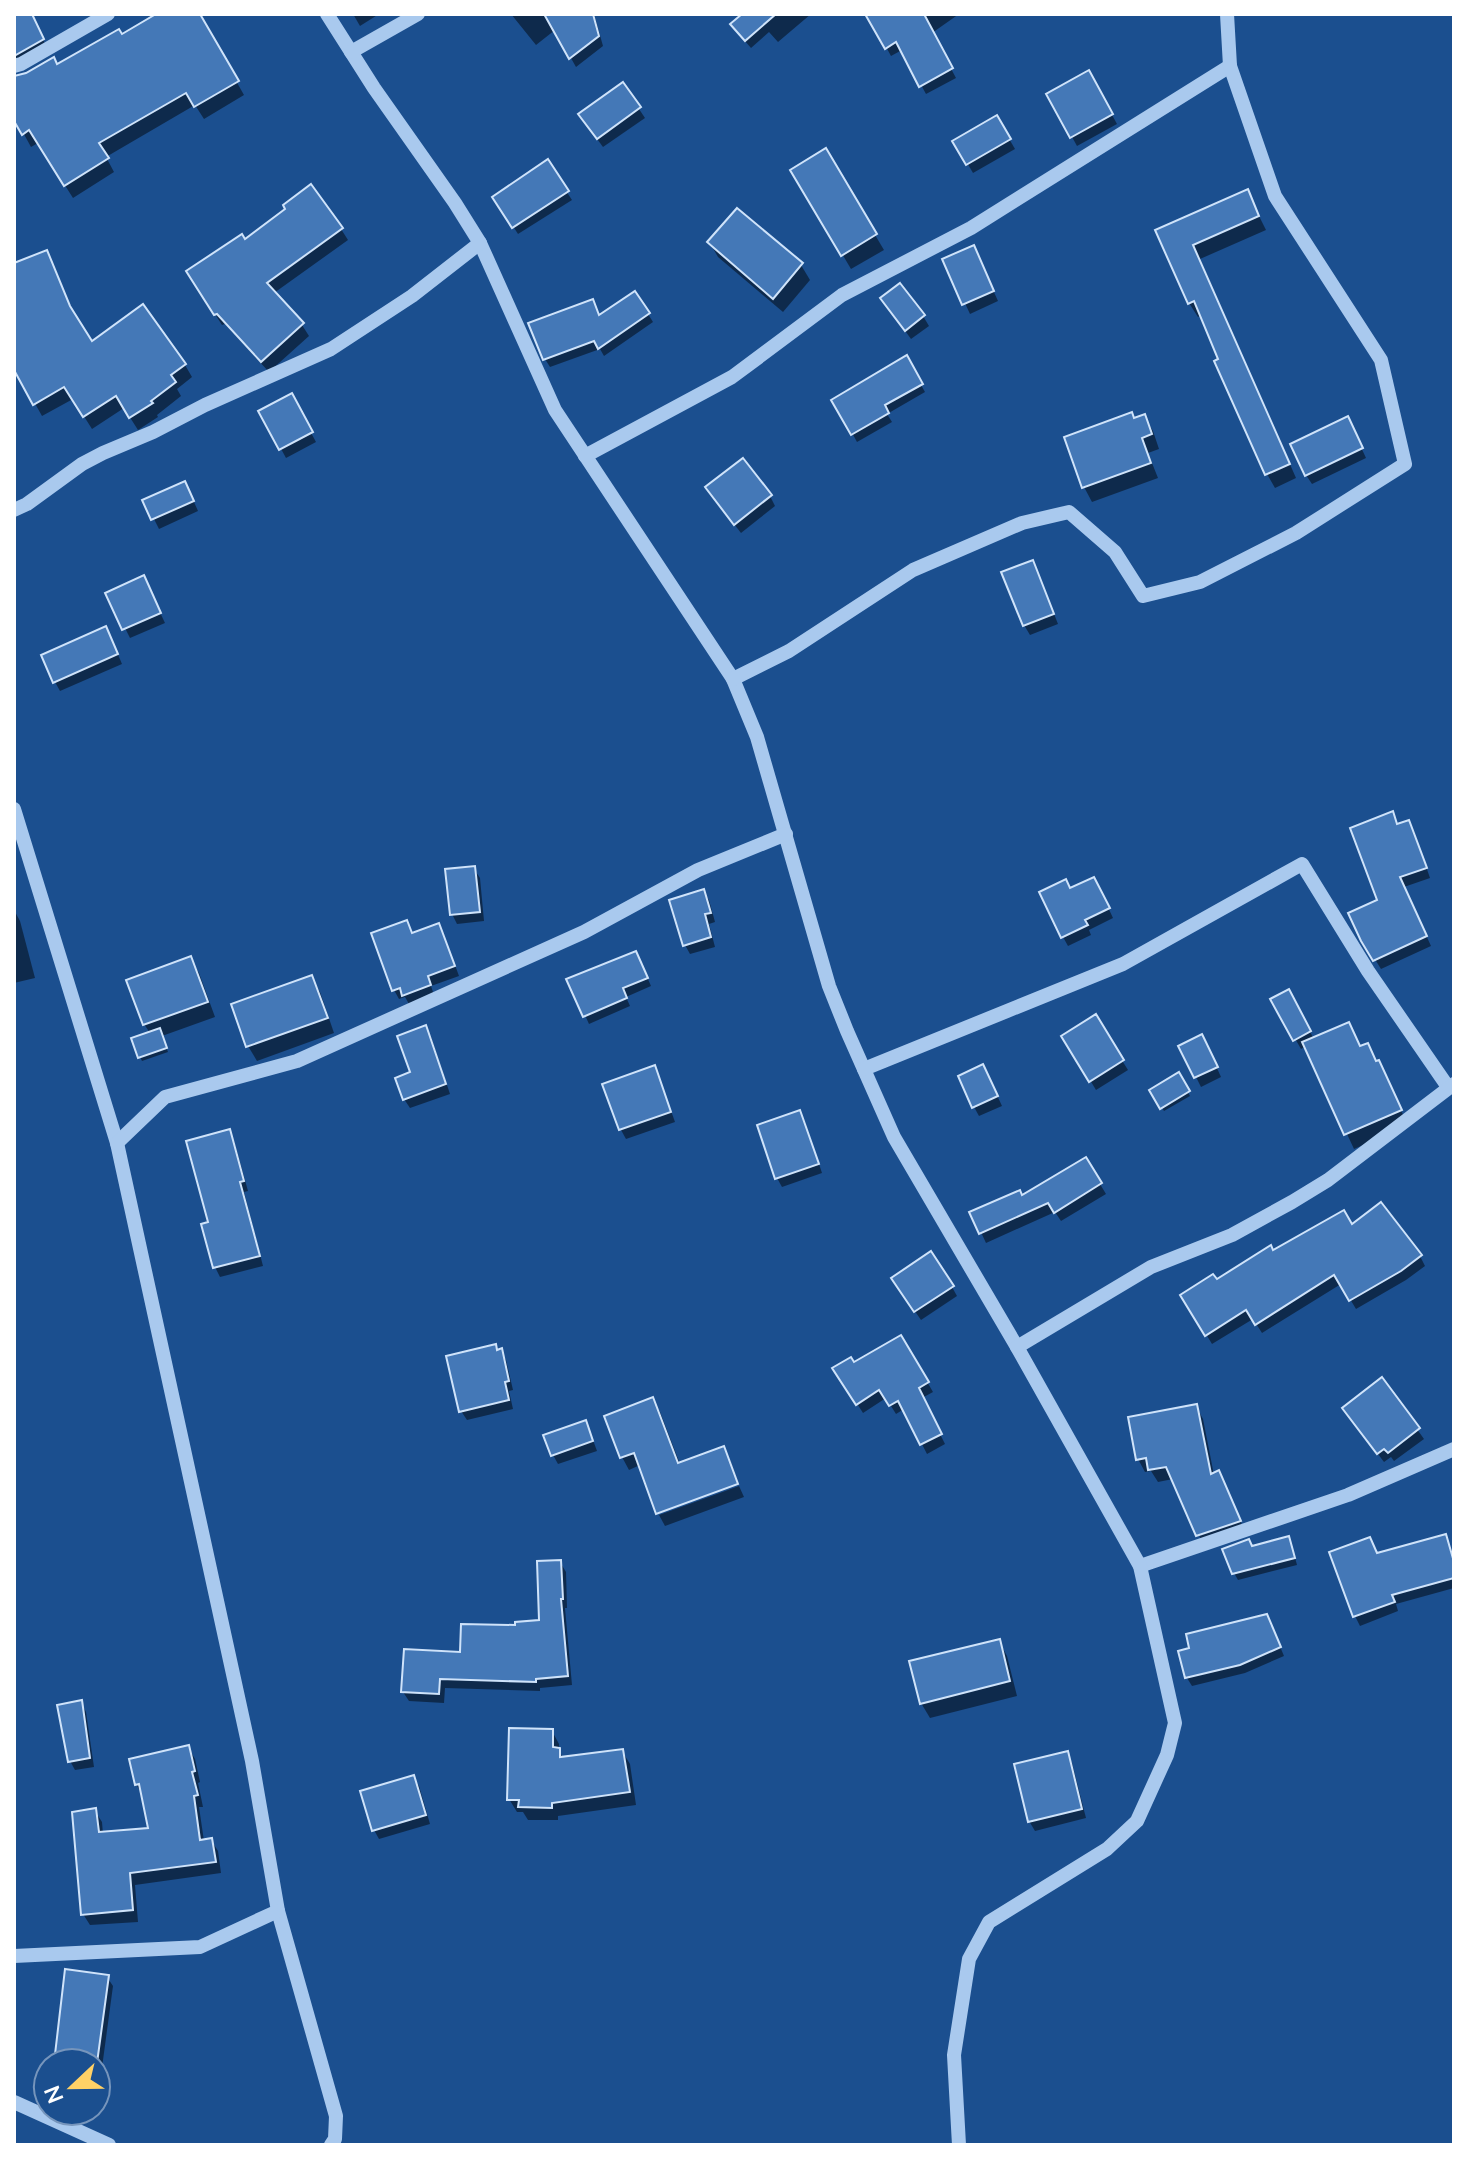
<svg xmlns="http://www.w3.org/2000/svg" width="1468" height="2159" font-family="Mulish,sans-serif">
<style>
.shadow{fill:#0007}
.building{fill:#4478b7;stroke:#cfe3fa;stroke-width:2}
.lines{fill:none;stroke-linecap:round;stroke-linejoin:round}
.minor{stroke:#a9c9ee;stroke-width:14}
</style>
<rect width="100%" height="100%" fill="#1b4f8f"/>
<g class="shadow">
<polygon points="14,14 30,14 50,53 14,73"/>
<polygon points="160,14 198,14 244,95 204,119 195,105 106,157 114,172 73,198 38,143 31,147 14,116 14,77 57,67 121,36"/>
<polygon points="353,14 379,14 360,26"/>
<polygon points="511,14 594,14 603,46 576,67 555,30 536,45"/>
<polygon points="745,14 811,14 778,42 769,32 751,48 738,33"/>
<polygon points="868,14 959,14 932,33 956,78 926,94 902,50 891,56"/>
<polygon points="1089,73 1117,124 1077,146 1049,95"/>
<polygon points="623,85 645,118 603,147 586,124"/>
<polygon points="997,118 1015,149 973,173 955,142"/>
<polygon points="825,151 884,250 851,269 793,171"/>
<polygon points="547,162 572,200 518,234 494,197"/>
<polygon points="1247,192 1266,230 1200,259 1296,478 1275,488 1267,474 1202,315 1198,317 1189,303 1158,231"/>
<polygon points="341,229 348,240 274,293 302,325 309,336 269,372 225,324 222,325 195,283 244,242"/>
<polygon points="710,243 801,265 810,280 783,312 718,257"/>
<polygon points="46,252 54,265 75,318 91,344 185,365 192,377 177,389 181,396 157,415 158,417 138,430 124,408 92,429 73,399 42,416 14,366 14,265"/>
<polygon points="978,257 998,301 970,314 945,260"/>
<polygon points="888,307 923,316 929,326 911,339"/>
<polygon points="648,314 653,322 604,356 600,349 550,367 545,359 599,317"/>
<polygon points="906,358 925,392 887,414 892,422 857,442 834,400"/>
<polygon points="291,396 316,442 286,458 261,412"/>
<polygon points="1144,416 1153,431 1159,449 1148,453 1158,478 1092,502 1084,487 1134,420"/>
<polygon points="1352,428 1366,458 1312,484 1306,475"/>
<polygon points="190,493 198,511 159,529 145,501"/>
<polygon points="770,496 775,506 741,533 713,497"/>
<polygon points="1037,571 1058,624 1030,635 1024,625"/>
<polygon points="148,587 165,623 130,638 108,594"/>
<polygon points="111,638 122,664 60,691 55,682"/>
<polygon points="1392,814 1398,826 1408,822 1414,831 1430,878 1404,887 1431,946 1381,969 1363,940 1380,901"/>
<polygon points="474,869 480,878 484,921 457,924 452,914"/>
<polygon points="1099,888 1113,918 1089,930 1091,935 1068,946 1063,937 1070,890"/>
<polygon points="703,891 709,900 715,922 709,924 715,947 690,954 685,945"/>
<polygon points="14,910 20,921 35,978 14,983"/>
<polygon points="406,923 413,935 438,925 444,935 459,976 431,986 434,995 409,1004 405,997 399,999 394,990"/>
<polygon points="190,958 199,973 215,1017 162,1036 168,1052 142,1061 140,1057 150,1033 144,1024"/>
<polygon points="640,961 651,986 626,997 630,1006 589,1024 569,980"/>
<polygon points="311,977 320,992 334,1033 257,1061 248,1046"/>
<polygon points="1288,992 1314,1039 1360,1048 1376,1063 1378,1062 1408,1125 1354,1149 1306,1046 1301,1049 1273,1000"/>
<polygon points="1095,1017 1128,1070 1096,1090 1064,1037"/>
<polygon points="425,1028 431,1037 450,1094 410,1108 404,1099"/>
<polygon points="1207,1046 1221,1077 1201,1087 1181,1047"/>
<polygon points="654,1067 659,1077 675,1122 626,1139 621,1130 605,1085"/>
<polygon points="1178,1075 1190,1096 1164,1111 1152,1091"/>
<polygon points="988,1076 1002,1106 979,1116 974,1107"/>
<polygon points="800,1112 805,1122 822,1173 782,1187 777,1178"/>
<polygon points="229,1131 234,1141 248,1191 244,1192 263,1266 220,1277 215,1267 210,1224"/>
<polygon points="1085,1159 1106,1194 1061,1221 1055,1212 986,1243 972,1213 1022,1197"/>
<polygon points="1351,1227 1420,1256 1425,1266 1406,1280 1356,1309 1341,1284 1262,1333 1253,1319 1212,1344 1183,1296 1273,1252"/>
<polygon points="952,1287 957,1296 921,1320 899,1288"/>
<polygon points="901,1337 933,1392 922,1398 945,1444 927,1454 904,1409 896,1414 886,1398 863,1413 835,1369 854,1365"/>
<polygon points="495,1346 498,1351 501,1351 506,1360 513,1390 509,1391 513,1409 467,1420 461,1411"/>
<polygon points="1382,1380 1424,1439 1394,1461 1391,1457 1384,1462 1350,1417"/>
<polygon points="652,1399 660,1412 680,1464 723,1448 730,1460 738,1482 657,1512 640,1465 629,1470 622,1457"/>
<polygon points="1196,1406 1203,1419 1214,1475 1225,1485 1246,1534 1205,1548 1173,1479 1158,1482 1151,1471 1145,1472 1138,1459"/>
<polygon points="590,1432 597,1451 558,1464 553,1455"/>
<polygon points="739,1486 744,1497 665,1526 659,1515"/>
<polygon points="1445,1537 1454,1558 1454,1588 1396,1604 1398,1611 1360,1626 1355,1616 1377,1555"/>
<polygon points="1288,1539 1292,1546 1297,1565 1238,1580 1234,1573 1252,1548"/>
<polygon points="560,1562 566,1572 567,1608 565,1608 572,1685 540,1688 540,1691 445,1688 444,1703 409,1701 403,1692 462,1654 517,1627 541,1621"/>
<polygon points="1271,1625 1284,1656 1245,1673 1192,1686 1187,1678 1180,1652"/>
<polygon points="999,1641 1007,1656 1017,1696 930,1718 921,1703"/>
<polygon points="81,1702 86,1712 94,1767 75,1770 70,1761"/>
<polygon points="552,1731 559,1744 559,1751 564,1759 622,1751 630,1764 636,1805 558,1816 558,1820 528,1820 523,1812 517,1812 509,1799"/>
<polygon points="188,1747 195,1759 200,1782 198,1783 203,1807 199,1807 204,1841 211,1840 218,1851 221,1873 135,1885 138,1922 90,1925 83,1914 95,1811 102,1822 103,1834 150,1830 143,1796 136,1784"/>
<polygon points="1067,1754 1072,1763 1086,1818 1035,1831 1029,1821"/>
<polygon points="413,1777 419,1786 430,1824 379,1839 374,1830"/>
<polygon points="107,1977 113,1986 96,2112 85,2111 96,2111 96,2063 56,2063"/>
</g>
<g class="building">
<polygon points="14,14 32,14 44,39 14,56"/>
<polygon points="156,14 200,14 239,81 194,107 186,93 99,143 109,158 64,186 29,130 22,135 14,121 14,76 26,73 54,57 57,64 119,29 122,34"/>
<polygon points="544,14 593,14 599,36 569,59"/>
<polygon points="742,14 776,14 745,41 730,24"/>
<polygon points="865,14 924,14 953,68 919,87 896,42 885,49"/>
<polygon points="1089,70 1113,114 1070,138 1046,94"/>
<polygon points="623,82 641,107 597,139 578,114"/>
<polygon points="997,115 1011,139 966,165 952,141"/>
<polygon points="826,148 877,234 841,256 790,170"/>
<polygon points="548,159 569,191 512,228 492,197"/>
<polygon points="311,184 343,228 267,283 304,323 261,362 217,314 214,315 186,271 242,234 245,239 285,209 283,205"/>
<polygon points="1248,189 1259,216 1193,245 1290,464 1265,475 1214,361 1218,359 1194,301 1188,304 1155,230"/>
<polygon points="737,208 803,263 773,299 707,242"/>
<polygon points="974,245 994,291 962,305 942,259"/>
<polygon points="47,250 70,306 92,341 143,304 186,364 171,375 176,382 151,401 153,403 129,418 116,396 83,417 64,387 33,405 14,370 14,263"/>
<polygon points="900,283 925,315 905,331 880,298"/>
<polygon points="635,291 650,313 598,349 594,341 543,360 528,323 593,299 599,315"/>
<polygon points="907,355 923,384 885,405 889,413 851,435 831,400"/>
<polygon points="292,393 313,432 279,450 258,411"/>
<polygon points="1132,412 1134,418 1145,414 1152,434 1142,438 1151,463 1082,488 1064,437"/>
<polygon points="1348,416 1363,448 1305,476 1290,444"/>
<polygon points="743,458 772,495 734,525 705,487"/>
<polygon points="185,481 194,501 151,520 142,500"/>
<polygon points="1033,560 1054,614 1023,626 1001,572"/>
<polygon points="144,575 161,613 122,630 105,593"/>
<polygon points="106,626 118,654 53,683 41,655"/>
<polygon points="1393,811 1397,824 1409,820 1427,868 1400,877 1427,936 1373,961 1361,941 1348,913 1377,900 1350,828"/>
<polygon points="475,866 480,912 450,915 445,869"/>
<polygon points="1094,877 1110,908 1085,920 1088,925 1061,938 1039,892 1066,879 1070,888"/>
<polygon points="704,889 711,913 705,914 711,937 683,946 669,900"/>
<polygon points="407,920 412,933 439,923 455,966 428,976 431,985 402,996 400,988 392,991 371,933"/>
<polygon points="636,951 648,978 623,988 627,998 583,1017 566,979"/>
<polygon points="191,956 208,1002 143,1025 126,980"/>
<polygon points="312,975 328,1018 246,1047 231,1004"/>
<polygon points="1289,989 1311,1031 1293,1041 1270,999"/>
<polygon points="1096,1014 1124,1060 1089,1082 1061,1036"/>
<polygon points="1349,1022 1360,1046 1368,1043 1376,1061 1379,1060 1402,1110 1344,1135 1302,1042"/>
<polygon points="426,1025 446,1084 403,1100 395,1078 410,1072 397,1036"/>
<polygon points="160,1028 167,1048 138,1058 131,1038"/>
<polygon points="1202,1034 1218,1067 1194,1078 1178,1046"/>
<polygon points="983,1064 998,1096 972,1108 958,1076"/>
<polygon points="655,1065 671,1112 619,1130 602,1084"/>
<polygon points="1179,1072 1190,1091 1160,1109 1149,1090"/>
<polygon points="800,1110 819,1164 775,1179 757,1125"/>
<polygon points="230,1129 244,1181 240,1182 260,1256 213,1268 201,1224 208,1222 186,1141"/>
<polygon points="1086,1157 1102,1183 1054,1213 1048,1203 979,1234 969,1212 1020,1190 1022,1195"/>
<polygon points="1381,1202 1422,1255 1401,1271 1349,1301 1334,1275 1255,1325 1246,1310 1205,1336 1180,1295 1213,1274 1217,1279 1271,1245 1273,1250 1344,1210 1352,1224"/>
<polygon points="931,1251 954,1286 914,1312 891,1278"/>
<polygon points="901,1335 929,1382 919,1388 942,1434 920,1445 898,1401 889,1406 879,1390 856,1405 832,1368 851,1357 854,1362"/>
<polygon points="496,1344 497,1350 502,1348 509,1381 505,1382 509,1400 459,1412 446,1356"/>
<polygon points="1382,1377 1420,1428 1388,1453 1384,1449 1377,1454 1342,1408"/>
<polygon points="653,1397 678,1463 724,1446 738,1484 656,1514 634,1453 620,1458 604,1416"/>
<polygon points="1197,1404 1211,1474 1219,1470 1241,1521 1196,1536 1166,1467 1148,1470 1146,1458 1136,1460 1128,1417"/>
<polygon points="586,1420 593,1441 551,1456 543,1435"/>
<polygon points="1446,1534 1454,1562 1454,1578 1392,1595 1395,1602 1353,1617 1329,1552 1370,1537 1377,1553"/>
<polygon points="1289,1536 1295,1558 1232,1574 1222,1549 1249,1539 1252,1546"/>
<polygon points="561,1560 563,1599 561,1599 568,1676 536,1679 536,1682 440,1679 439,1694 401,1692 404,1649 460,1652 461,1624 515,1625 515,1622 539,1620 537,1561"/>
<polygon points="1267,1614 1281,1647 1240,1665 1185,1678 1178,1651 1189,1648 1186,1634"/>
<polygon points="1000,1639 1010,1681 920,1704 909,1661"/>
<polygon points="82,1700 90,1758 68,1762 57,1705"/>
<polygon points="509,1728 553,1729 553,1747 560,1748 560,1757 623,1749 630,1792 552,1803 552,1808 518,1807 519,1800 507,1800"/>
<polygon points="189,1745 195,1771 192,1772 198,1795 194,1796 200,1840 212,1838 216,1862 130,1873 133,1910 81,1915 72,1812 96,1808 99,1832 148,1828 139,1784 135,1785 129,1759"/>
<polygon points="1068,1751 1082,1809 1028,1822 1014,1764"/>
<polygon points="414,1775 426,1815 372,1831 360,1791"/>
<polygon points="65,1969 109,1975 97,2063 54,2063"/>
</g>
<g class="lines">
<g class="minor">
<polyline points="327,14 374,88 455,203 480,243 555,410 733,679 757,737 829,986 847,1031 894,1137 1017,1347"/>
<polyline points="351,52 418,14"/>
<polyline points="14,66 21,64 108,14"/>
<polyline points="585,456 732,377 842,295 971,228 1230,66"/>
<polyline points="14,510 27,504 82,464 103,453 153,432 205,405 331,349 412,296 480,243"/>
<polyline points="733,679 789,651 913,570 1022,523 1069,512 1115,552 1143,596 1200,582 1296,533 1405,464 1381,360 1275,196 1230,66 1227,14"/>
<polyline points="14,809 117,1143 252,1761 278,1911 336,2116 335,2139 331,2145"/>
<polyline points="864,1069 1123,964 1302,864 1368,971 1448,1087"/>
<polyline points="117,1143 165,1097 297,1061 584,932 698,870 786,834"/>
<polyline points="1140,1566 1348,1495 1454,1449"/>
<polyline points="14,1956 200,1947 278,1911"/>
<polyline points="14,2102 109,2145"/>
<polyline points="959,2145 954,2055 969,1959 989,1922 1107,1849 1137,1821 1167,1755 1175,1723 1140,1566 1017,1347 1151,1267 1232,1235 1292,1202 1328,1180 1454,1084"/>
</g>
</g>
<rect width="1468" height="2159" fill="none" stroke="#ffffff" stroke-width="32"/>
<g transform="translate(72 2087) rotate(248)"><circle r="38" fill="#1b4f8f" stroke="#7695bc" stroke-width="2"/>
<path d="M0-6L14 30L0 20L-14 30Z" fill="#ffd166"/>
<text y="-12" font-size="22" font-weight="bold" text-anchor="middle" fill="#ffffff">N</text>
</g>
</svg>
